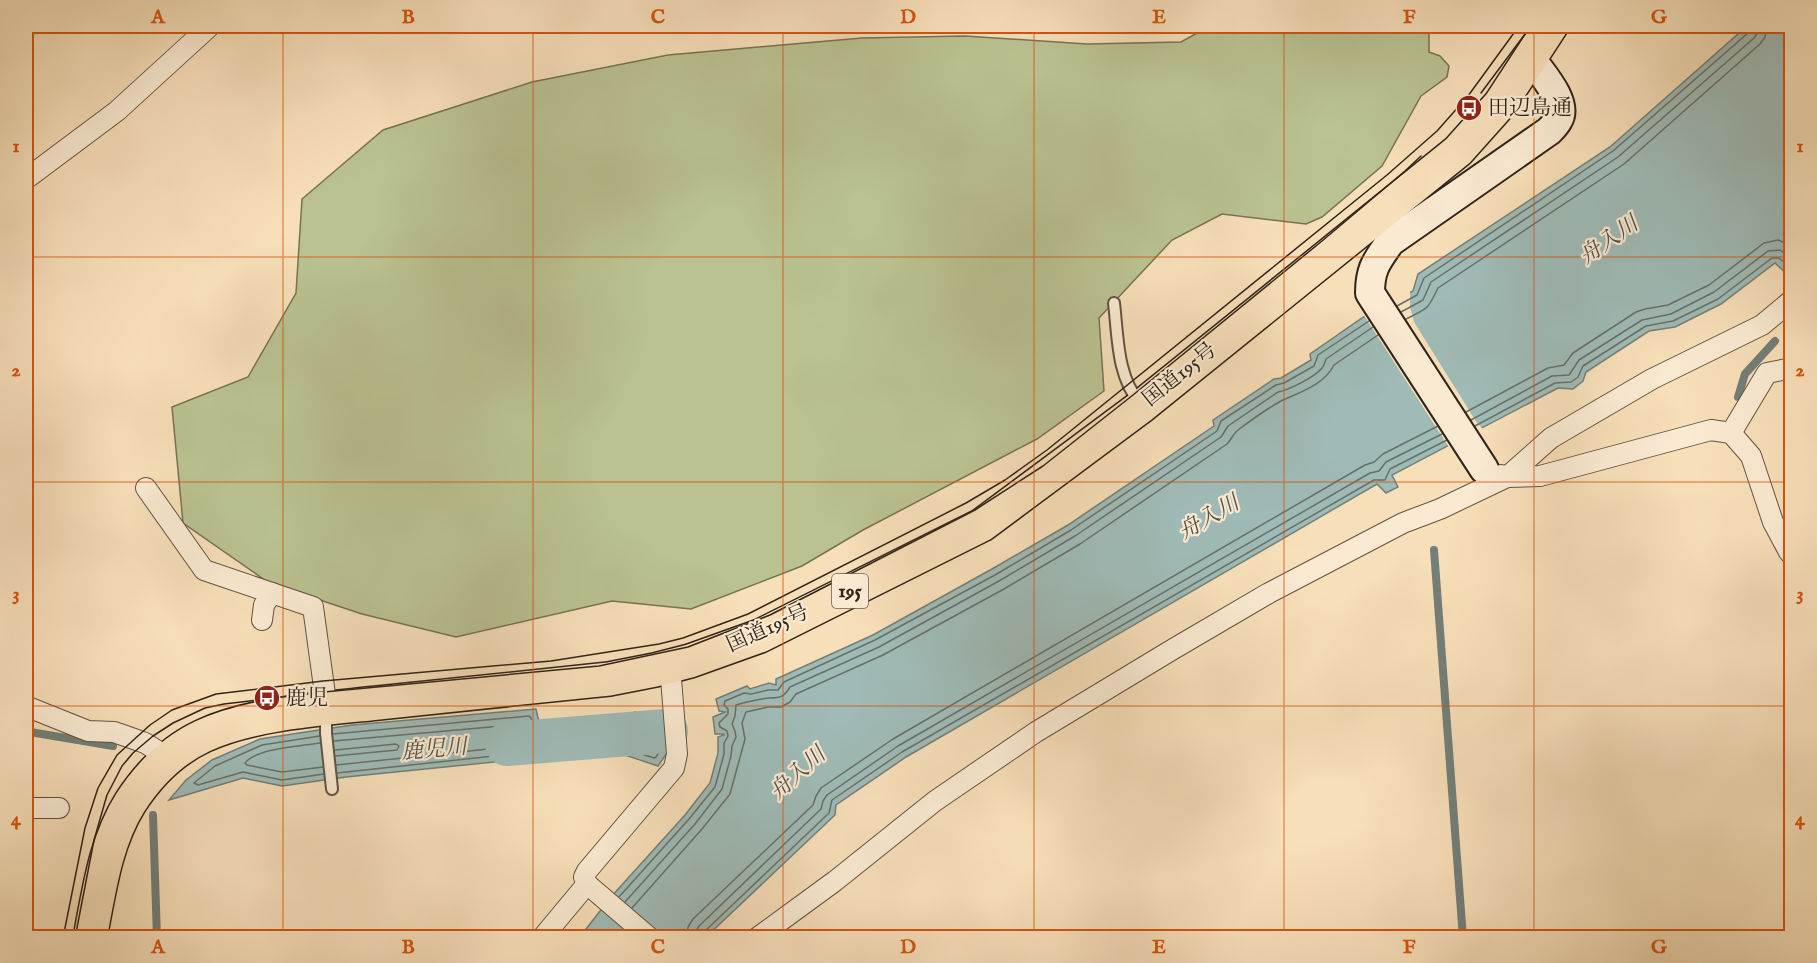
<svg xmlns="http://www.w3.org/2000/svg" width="1817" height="963" font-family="'IM FELL English','Noto Serif JP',serif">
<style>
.green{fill:#bac291;stroke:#767355;stroke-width:1.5}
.water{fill:#9fbbb7;stroke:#737f78;stroke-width:1.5}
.pier{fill:#f7dfb9}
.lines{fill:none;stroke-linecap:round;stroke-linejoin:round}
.shore{stroke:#687068;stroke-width:1.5}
.stream{stroke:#737f78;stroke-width:8}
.river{stroke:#9fbbb7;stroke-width:44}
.lane-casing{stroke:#625341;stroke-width:14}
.street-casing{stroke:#625341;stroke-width:22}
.secondary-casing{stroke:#312419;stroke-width:32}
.highway-casing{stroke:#312419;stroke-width:36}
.lane{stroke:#faead2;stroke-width:10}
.street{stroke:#faead2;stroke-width:20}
.secondary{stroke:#faead2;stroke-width:28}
.highway{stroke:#f7dfb9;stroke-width:33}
.tram{stroke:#312419;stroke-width:1.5}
.grid{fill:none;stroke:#d6540d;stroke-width:1.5;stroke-opacity:0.55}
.labels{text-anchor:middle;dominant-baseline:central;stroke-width:4.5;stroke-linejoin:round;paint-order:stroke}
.shield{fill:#faead2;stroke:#6d5f50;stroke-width:1.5}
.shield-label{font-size:20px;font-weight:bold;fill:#312419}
.poi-label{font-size:21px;fill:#312419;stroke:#faead2;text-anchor:start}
.street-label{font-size:21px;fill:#312419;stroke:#faead2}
.water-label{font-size:22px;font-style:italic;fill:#525148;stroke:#faead2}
.neatline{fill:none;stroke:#d6540d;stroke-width:2}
.grid-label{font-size:20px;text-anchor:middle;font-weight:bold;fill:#d6540d}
</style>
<rect width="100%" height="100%" fill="#f7dfb9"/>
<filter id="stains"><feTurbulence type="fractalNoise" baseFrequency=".00333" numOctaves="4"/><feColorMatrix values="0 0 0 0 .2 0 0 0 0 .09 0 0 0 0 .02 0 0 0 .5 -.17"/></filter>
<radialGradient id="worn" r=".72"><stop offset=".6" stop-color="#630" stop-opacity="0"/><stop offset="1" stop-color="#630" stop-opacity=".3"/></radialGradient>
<polygon class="green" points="1210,26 1429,26 1429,52 1440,56 1449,66 1447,77 1421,96 1382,166 1322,217 1306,224 1222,214 1172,240 1099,318 1104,391 1037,439 863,530 802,566 691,609 612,601 456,637 362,614 269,583 183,523 172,407 248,377 296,293 302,199 383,130 532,82 668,55 862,38 965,36 1087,44 1181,42"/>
<g class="water">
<polygon points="1747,26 1791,26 1791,278 1775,263 1721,304 1675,327 1649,331 1586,372 1583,381 1573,389 1558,388 1392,475 1398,487 1386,493 1377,484 906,757 836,805 835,815 706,937 579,938 611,897 685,815 710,783 718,753 718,737 724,735 724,734 715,734 713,717 725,712 719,711 716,699 747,686 750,689 769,683 776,685 776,679 873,635 992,569 1068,525 1214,426 1213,420 1274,379 1281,378 1311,360 1310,354 1365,316 1413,291 1418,274 1610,147"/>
<polygon points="536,709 543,740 636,734 635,712 665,720 669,750 658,766 622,754 583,753 346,777 282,786 243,778 169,800 186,780 212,760 260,739 352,725"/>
</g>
<polygon class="pier" points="1410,289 1410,307 1414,322 1477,423 1485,431 1450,449 1363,314"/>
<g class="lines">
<g class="shore">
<polyline points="1397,306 1417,295 1424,278 1613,151 1748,33 1751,26"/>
<polyline points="1401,312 1423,300 1431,282 1618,157 1754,38 1758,32 1758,26"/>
<path d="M1406 319C1428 308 1427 311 1438 288L1624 164 1760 44 1765 37 1767 26"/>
<polyline points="1466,412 1548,368 1564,365 1573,353 1636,312 1645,309 1668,305 1709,285 1764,243 1778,240 1792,246"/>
<polyline points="1471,420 1552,376 1569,375 1579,360 1642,320 1671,314 1714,292 1768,251 1780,250 1792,259"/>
<polyline points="1475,426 1555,383 1571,382 1578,377 1583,366 1646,326 1673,321 1718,299 1772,258 1779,258 1792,269"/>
<path d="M643 720 660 726 662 748 656 757 654 758 623 748 609 747 608 744 610 742 639 739C645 733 639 726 643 720Z"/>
<polyline points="333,734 529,716 531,718 536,741 543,748 540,751 337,773"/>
<polyline points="320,736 262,745 215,766 194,783 198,785 243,772 282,780 324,774"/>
<polyline points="334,741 523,724 525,726 529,742 526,745 336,765"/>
<path d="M320 743C301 746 257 748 245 763L247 765 282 772 323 767"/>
<polyline points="335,750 396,744 399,746 397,750 335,756"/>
<polyline points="619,897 689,819 715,787 724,754 724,743 728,736 727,731 720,727 719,723 728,714 728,709 724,705 725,701 744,693 751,694 768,690 778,690 784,682 875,640 995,575 1071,530 1217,431 1221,421 1276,385 1284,383 1314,366 1318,355 1369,321"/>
<path d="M625 902 695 824 722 789 731 756 732 746 736 737 735 731 732 724 735 716 736 705C741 703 765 698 770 698 780 698 784 697 790 687L879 647 999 581 1075 536 1221 437 1228 426 1278 392C1289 390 1315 377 1322 368 1324 366 1325 362 1326 359L1373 327"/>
<path d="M632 908 702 829 730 794 745 739 742 723 746 712 768 707H781L790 702 796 694 883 655 1004 589 1080 544 1227 444C1231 440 1233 434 1238 430 1250 421 1268 408 1281 401 1300 392 1324 385 1334 365L1378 335"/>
<polyline points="686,938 688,927 693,919 813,805 816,796 821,788 893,739 1365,465 1374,462 1383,454 1438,426"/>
<polyline points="695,938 696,931 699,926 821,809 823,801 827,795 898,746 1370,473 1379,471 1386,462 1442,434"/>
<polyline points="703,938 705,931 829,813 832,800 902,752 1374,480 1385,480 1390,469 1447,440"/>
</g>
<g class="stream">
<polyline points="1738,397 1745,374 1775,341"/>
<polyline points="1434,550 1463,938"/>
<polyline points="26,734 30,732 113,746"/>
<polyline points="153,815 157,938"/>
</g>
<polyline class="river" points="507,744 666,731"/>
<g class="lane-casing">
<g id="lane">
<path d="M1114 303C1118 337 1117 377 1140 403"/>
<polyline points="326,712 326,733 332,789"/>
</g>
</g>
<g class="street-casing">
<g id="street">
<polyline points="26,179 117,111 210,26"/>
<polyline points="1731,433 1767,373 1792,368"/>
<polyline points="1501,475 1507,477 1540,476 1711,430 1731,433 1751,456 1773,522 1789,552 1792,553"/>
<polyline points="146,488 204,570 313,607 327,709"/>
<polyline points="262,620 264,605 272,593"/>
<polyline points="26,708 28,707 88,731 114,732 134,739 145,743 169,758"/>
<polyline points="26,808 59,808"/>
<polyline points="542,938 587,884"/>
<polyline points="650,938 587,884 584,877 587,871 674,768 677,754 670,666"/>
<polyline points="757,938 835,881 935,801 1036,732 1175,648 1269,593 1403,523 1440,509 1507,477 1551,438 1652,379 1762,325 1792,300"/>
</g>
</g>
<g class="secondary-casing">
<path id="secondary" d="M1484 469 1370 293C1370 268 1377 261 1390 242L1549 131C1552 128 1556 124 1558 120 1569 102 1540 72 1530 57"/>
</g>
<g class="highway-casing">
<path id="highway" d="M90 938C99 892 105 843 130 803 148 775 173 750 203 736 252 713 324 709 378 703 455 695 532 687 609 679L655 670 690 661 760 636 982 525 1142 406 1458 151 1500 104 1551 26"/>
</g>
<use href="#lane" class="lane"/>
<use href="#street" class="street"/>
<use href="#secondary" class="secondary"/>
<use href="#highway" class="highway"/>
<g class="tram">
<polyline points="1481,93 1531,26"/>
<polyline points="63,938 85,828 98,788 117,755 150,725 172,710 216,694 323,681 551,661 659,644 683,638 748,614 966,503 1005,480 1047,450 1387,175 1437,131 1468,96 1519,26"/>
<polyline points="75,938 94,840 107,795 122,766 133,753 153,736 173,723 205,708 224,704 324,692 599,666 688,647 770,615 975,510 1043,466 1133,395 1322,241 1405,171 1421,156"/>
</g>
</g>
<path class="grid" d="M283 26V938M533 26V938M783 26V938M1034 26V938M1284 26V938M1534 26V938M26 257H1792M26 482H1792M26 706H1792"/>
<defs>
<g id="bus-disc" transform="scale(1.35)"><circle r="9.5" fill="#8f2418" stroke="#faead2"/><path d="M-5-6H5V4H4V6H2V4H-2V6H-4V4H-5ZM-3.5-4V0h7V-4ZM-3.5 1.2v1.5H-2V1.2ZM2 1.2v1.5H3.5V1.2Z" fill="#fff"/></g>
</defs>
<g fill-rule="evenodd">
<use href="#bus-disc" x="1469" y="108"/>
<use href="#bus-disc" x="267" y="698"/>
</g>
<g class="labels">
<rect class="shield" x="832" y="574" width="36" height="34" rx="4.5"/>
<g class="shield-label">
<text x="850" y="591">195</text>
</g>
<g class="poi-label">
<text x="1488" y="108">田辺島通</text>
<text x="286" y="698">鹿児</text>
</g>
<g class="street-label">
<text transform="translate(1180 375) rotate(-39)">国道195号</text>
<text transform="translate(768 629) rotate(-24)">国道195号</text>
</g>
<g class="water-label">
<text transform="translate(1609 241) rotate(-35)">舟入川</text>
<text transform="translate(1209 518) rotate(-30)">舟入川</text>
<text transform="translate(434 750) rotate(-5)">鹿児川</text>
<text transform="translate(798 774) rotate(-42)">舟入川</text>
</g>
</g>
<rect width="1817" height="963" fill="none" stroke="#f7dfb9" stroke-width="66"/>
<rect x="33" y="33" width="1751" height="897" class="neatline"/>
<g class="grid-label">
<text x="158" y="23">A</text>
<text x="408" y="23">B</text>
<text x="658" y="23">C</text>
<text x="908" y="23">D</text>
<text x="1159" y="23">E</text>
<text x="1409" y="23">F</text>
<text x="1659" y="23">G</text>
<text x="16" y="152">1</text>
<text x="1800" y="152">1</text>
<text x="16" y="376">2</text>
<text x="1800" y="376">2</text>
<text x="16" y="600">3</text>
<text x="1800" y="600">3</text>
<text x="16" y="825">4</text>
<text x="1800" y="825">4</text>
<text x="158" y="953">A</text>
<text x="408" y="953">B</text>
<text x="658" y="953">C</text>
<text x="908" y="953">D</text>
<text x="1159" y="953">E</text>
<text x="1409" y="953">F</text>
<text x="1659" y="953">G</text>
</g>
<rect width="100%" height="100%" filter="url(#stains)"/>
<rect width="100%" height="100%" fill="url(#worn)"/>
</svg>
